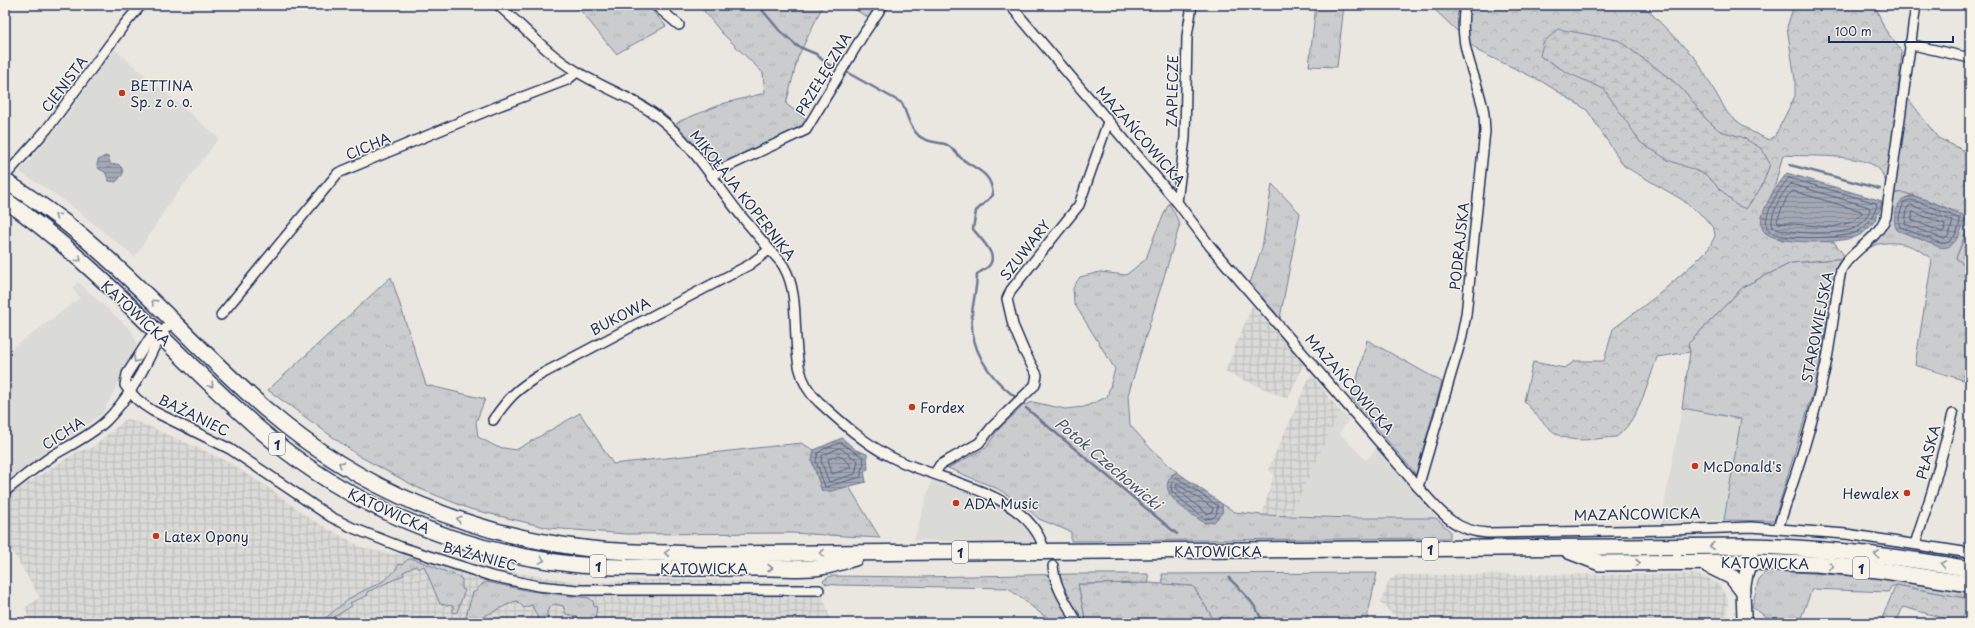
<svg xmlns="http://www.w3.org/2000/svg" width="1975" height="628" font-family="'Playpen Sans',sans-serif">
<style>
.built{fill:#dadad6}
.industrial{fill:url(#industrial-grid)}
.grass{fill:url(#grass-tufts);stroke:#737e96}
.forest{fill:url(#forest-crowns);stroke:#737e96}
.wetland{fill:url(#wetland-marsh);stroke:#737e96}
.water{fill:url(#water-rules);stroke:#6d7892}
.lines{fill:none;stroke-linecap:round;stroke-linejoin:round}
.shore{stroke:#515f80;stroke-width:1}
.stream{stroke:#6d7892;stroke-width:2.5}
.street-casing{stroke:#1b2f5e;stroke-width:12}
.secondary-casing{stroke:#1b2f5e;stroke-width:16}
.primary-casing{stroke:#1b2f5e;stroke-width:18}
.street{stroke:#f7f3e8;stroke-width:9}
.secondary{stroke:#f7f3e8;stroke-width:13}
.primary{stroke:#f7f3e8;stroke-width:15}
.oneway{stroke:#8991a3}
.poi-dot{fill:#c8321e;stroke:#f7f3e8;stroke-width:1.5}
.labels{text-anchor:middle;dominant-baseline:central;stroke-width:3;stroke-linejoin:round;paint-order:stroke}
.shield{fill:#f7f3e8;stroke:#5d6a87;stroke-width:1}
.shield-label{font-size:13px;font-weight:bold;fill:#1b2f5e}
.street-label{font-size:14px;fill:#1b2f5e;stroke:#f7f3e8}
.poi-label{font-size:14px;fill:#1b2f5e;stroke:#f7f3e8;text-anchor:start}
.water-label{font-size:15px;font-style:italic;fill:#445378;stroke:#f7f3e8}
</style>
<defs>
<pattern id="industrial-grid" width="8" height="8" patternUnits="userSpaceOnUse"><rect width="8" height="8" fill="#dadad6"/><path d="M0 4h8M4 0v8" fill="none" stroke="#babbba"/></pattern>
<pattern id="grass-tufts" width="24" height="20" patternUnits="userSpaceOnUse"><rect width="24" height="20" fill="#cbcccd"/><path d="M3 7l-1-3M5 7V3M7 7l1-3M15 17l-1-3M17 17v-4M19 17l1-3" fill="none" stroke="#aeb0b2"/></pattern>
<pattern id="forest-crowns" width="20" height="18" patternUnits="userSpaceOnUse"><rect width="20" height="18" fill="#cbcccd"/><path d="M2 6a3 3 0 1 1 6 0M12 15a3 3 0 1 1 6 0" fill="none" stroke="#aeb0b2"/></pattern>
<pattern id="wetland-marsh" width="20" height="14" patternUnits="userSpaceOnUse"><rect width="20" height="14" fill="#cbcccd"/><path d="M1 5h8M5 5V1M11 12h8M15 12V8" fill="none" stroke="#aeb0b2"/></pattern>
<pattern id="water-rules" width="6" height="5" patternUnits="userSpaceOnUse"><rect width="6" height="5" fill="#a3a8b4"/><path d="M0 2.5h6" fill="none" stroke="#848996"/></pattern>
</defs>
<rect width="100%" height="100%" fill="#eae7e0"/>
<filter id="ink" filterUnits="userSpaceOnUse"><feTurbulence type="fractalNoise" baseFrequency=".025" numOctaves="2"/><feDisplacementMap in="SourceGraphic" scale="8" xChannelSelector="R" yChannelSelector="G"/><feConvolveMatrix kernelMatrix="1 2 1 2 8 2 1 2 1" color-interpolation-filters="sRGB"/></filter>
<g filter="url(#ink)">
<g class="built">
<polygon points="114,49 219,138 169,204 135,257 64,200 20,172 64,119"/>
<polygon points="78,282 131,330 137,344 103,413 13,479 5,471 5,354 80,298 72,288"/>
<polygon points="1682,408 1742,419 1724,520 1661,523"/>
<polygon points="1340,411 1349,419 1339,433 1366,460 1377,449 1436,518 1291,516"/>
<polygon points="932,479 992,502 1011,513 1027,528 1032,536 1033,545 914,540"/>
</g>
<g class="industrial">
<polygon points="1252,306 1304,364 1288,399 1225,372"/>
<polygon points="1311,374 1340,411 1291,516 1262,515 1274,474 1268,470"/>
<polygon points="126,419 137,421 227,461 272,490 309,518 361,547 382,552 585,583 672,579 826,584 823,595 831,623 31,623 25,608 40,597 5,540 5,497 77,452 93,447"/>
<polygon points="1694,574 1709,578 1719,585 1728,599 1727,623 1403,623 1380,603 1390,579 1398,575"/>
</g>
<g class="grass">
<polygon points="576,5 647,5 666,26 616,54"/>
<polygon points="699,5 823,5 798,57 786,104 807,120 796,130 713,167 696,146 675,125 680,121 725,103 765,93 763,73 722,33"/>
<polygon points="847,5 875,5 869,18"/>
<polygon points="1316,5 1344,5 1337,67 1309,66"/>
<polygon points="1272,184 1300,213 1280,318 1250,283 1262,248"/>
<path d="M1904 192 1912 196C1904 197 1901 199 1898 206L1964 218 1963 215 1969 219 1970 222 1956 258 1970 269V346L1963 380 1915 365 1932 260C1919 246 1898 240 1879 244 1873 245 1867 250 1862 253L1870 244 1893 194Z"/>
<polygon points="1169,203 1180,224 1128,395 1130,425 1151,449 1177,472 1171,475 1222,513 1222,504 1235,512 1262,515 1353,518 1436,518 1450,531 1450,538 1071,541 1071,532 1039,519 1022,504 998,489 948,468 986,448 998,430 1024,405 1033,402 1065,409 1084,407 1107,397 1115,369 1074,303 1073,288 1080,277 1100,272 1126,275 1146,259 1155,234"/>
<polygon points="1846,258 1839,263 1837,268 1816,382 1774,521 1724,520 1741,419 1682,408 1690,352 1688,344 1744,286 1791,263"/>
<polygon points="391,277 426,385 485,399 476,422 478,437 497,447 516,450 580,413 613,464 801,443 814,450 812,461 822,491 831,491 848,485 880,538 792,533 627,534 549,528 470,509 418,488 359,456 268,390"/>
<polygon points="1367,340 1442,382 1416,474 1352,399"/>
<path d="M408 559H414L459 577 462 579V589L465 590 457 612 453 613V606L440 604 424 566 418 569 416 566 403 572 404 575 367 592 368 595 350 603 352 606 334 617 336 620 330 623H320C330 614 341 605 352 597 369 586 389 584 399 564L402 565Z"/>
<polygon points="1768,570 1894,579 1970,591 1970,599 1896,585 1891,587 1888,592 1812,589 1799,623 1775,623 1752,607 1759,578"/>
<polygon points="487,582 530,591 589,598 593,601 594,606 597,607 595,618 592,623 577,623 578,617 566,614 563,606 554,604 547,611 547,623 540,623 532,605 524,608 517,601 513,602 470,623 464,623 473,592 475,592 482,584"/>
<polygon points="1149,583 1193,586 1216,623 1086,623 1078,584"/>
</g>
<g class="forest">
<path d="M1430 5H1643L1696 59 1728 114 1752 132 1769 140 1775 136 1795 96V80L1787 27 1794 5H1875L1884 28 1902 52 1888 186C1885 181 1883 173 1879 169 1862 153 1807 157 1783 155L1774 189 1762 218 1781 240 1834 242 1846 258 1791 263 1744 286 1688 344 1690 352 1657 357C1649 381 1637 423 1616 437 1599 438 1578 443 1563 437 1550 433 1533 411 1524 401L1533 362 1565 368 1575 361H1604L1613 329 1658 295 1693 264 1709 248 1715 236 1714 229 1704 217 1681 199 1624 166 1587 110 1541 81 1478 51Z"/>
<path d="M1907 97 1938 138 1965 151 1970 147V222C1966 213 1917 196 1905 193 1901 192 1896 193 1893 194Z"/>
<polygon points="1970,225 1970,269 1956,258"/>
<polygon points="1377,573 1366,623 1216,623 1193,586 1163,584 1162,574"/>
<polygon points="1077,574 1148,574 1149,583 1078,584 1086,623 1053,623 1008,588 838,585 826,584 823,581 830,576 921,577"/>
<polygon points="1896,585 1970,599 1970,623 1955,623 1954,621 1903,607 1896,623 1880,623"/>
</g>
<polygon class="wetland" points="1558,29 1618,40 1672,80 1686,93 1707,120 1720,131 1742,137 1762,149 1770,164 1762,186 1746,209 1736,205 1705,174 1668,160 1641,143 1604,89 1568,73 1540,56 1543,43"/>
<g class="water">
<polygon points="105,156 108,157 111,165 118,164 122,168 123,174 116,182 109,181 105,172 99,169 97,165 98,160"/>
<path d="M1787 173 1882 201C1880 215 1872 228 1860 235 1846 244 1771 246 1763 230 1755 216 1778 184 1787 173Z"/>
<path d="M1912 196 1923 199 1963 215 1965 221C1959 234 1955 251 1939 247L1897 230C1890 218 1898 198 1912 196Z"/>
<polygon points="842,438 856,450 867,454 868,469 864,471 866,482 831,491 822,491 812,461 814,450"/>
<path d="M1177 472 1222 504V513L1214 522 1205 523C1189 513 1149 489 1177 472Z"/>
</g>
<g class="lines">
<g class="shore">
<path d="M1789 178 1876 203 1877 206C1873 217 1868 226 1857 232 1844 239 1782 240 1770 232 1757 223 1781 185 1789 178Z"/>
<path d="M1791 184 1869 207 1870 209C1868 217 1862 224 1855 228 1838 236 1790 234 1773 227 1768 217 1783 190 1791 184Z"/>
<polygon points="1793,191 1861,211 1862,213 1852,222 1833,227 1778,223 1777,220 1787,197"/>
<path d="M1911 200 1922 203 1960 219C1960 229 1952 246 1940 243L1900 227C1897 220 1901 209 1904 202Z"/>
<polygon points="1911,205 1953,221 1949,235 1945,239 1941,238 1905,224 1907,208"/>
<polygon points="1913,212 1945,224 1944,231 1942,232 1912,220"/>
<polygon points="841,443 863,457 864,465 861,470 861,477 825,487 816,461 818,453 824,449"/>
<polygon points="840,448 858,461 855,474 829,482 821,461 822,456"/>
<polygon points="839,455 850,464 850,468 832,474 828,460"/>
<polygon points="1176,477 1218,506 1216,515 1213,518 1205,519 1172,492 1171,486"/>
<polygon points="1177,484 1213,508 1212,512 1207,514 1177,489"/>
</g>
<g class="stream">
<polyline points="758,5 779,30 797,46 816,54 827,64 836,68"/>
<path d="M848 73 902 103C907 114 909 127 919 136 926 142 936 142 945 144 951 146 956 153 961 158 977 171 991 171 993 195L976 211 973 229C981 240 1003 258 985 269 982 271 980 272 977 274 977 288 973 301 972 314 969 348 988 376 1014 396"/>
<polyline points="1790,165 1880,189"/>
<polyline points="1026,408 1177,534"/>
<path d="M1229 578C1242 591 1257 605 1263 623"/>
</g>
<g class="street-casing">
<g id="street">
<path d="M498 5C524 27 547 54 576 71 602 88 633 97 658 117 693 144 715 183 742 217 752 228 761 240 771 251 775 256 781 261 784 267 807 307 781 369 819 402 841 422 865 444 891 457 933 479 1011 489 1037 533 1041 539 1043 546 1045 552"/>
<polyline points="655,5 679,25"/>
<path d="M1010 5 1177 202 1210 246 1418 487C1440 511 1453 531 1487 533L1670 530 1751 527 1846 534 1970 553"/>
<polyline points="1909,44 1970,58"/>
<polyline points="5,176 47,129 124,25 141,5"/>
<polyline points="712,177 722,169 806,130 863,35 883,5"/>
<polyline points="1177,202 1185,138 1187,36 1192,5"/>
<polyline points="221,315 338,173 496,107 567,80 577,72"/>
<path d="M173 321 160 334 150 338 127 374 125 385C132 396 141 404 153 411L230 449 331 517 353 528 401 547 491 576 538 586 577 590H819"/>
<path d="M493 420C509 397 517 389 540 375L749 265 769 250"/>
<polyline points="935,473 940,465 979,443 992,427 1035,385 1037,375 1024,351 1013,325 1007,299 1011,290 1079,205 1108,122"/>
<path d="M1418 487 1461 340 1466 315 1485 131C1484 122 1485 112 1482 104 1473 67 1458 45 1465 5"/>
<path d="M5 491C21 479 36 467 52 456 70 445 90 436 106 421 130 397 147 365 160 334"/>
<path d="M1778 528C1796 474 1814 420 1826 364 1832 333 1835 301 1841 270 1851 250 1875 243 1886 217L1916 5"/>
<polyline points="1915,544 1932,492 1953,414"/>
<path d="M1053 566C1055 588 1067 604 1078 623"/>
</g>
</g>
<g class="secondary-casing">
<polyline id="secondary" points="1744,617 1743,591 1746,574 1750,562 1751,546"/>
</g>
<g class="primary-casing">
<g id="primary">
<path d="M5 181C32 198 58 216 82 236 148 291 204 357 269 412 359 489 473 536 591 549 629 553 668 553 706 554L1751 546C1825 548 1897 556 1970 569"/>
<path d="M5 200C99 265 173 354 259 429 341 500 442 545 549 561 584 567 620 567 656 568 695 568 734 568 773 568 789 568 807 570 822 567 833 565 844 561 855 558"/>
<polyline points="1569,551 1600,563 1750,562 1816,564 1878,570 1970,584"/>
<polyline points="1708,565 1732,577 1743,591"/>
</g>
</g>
<use href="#street" class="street"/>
<use href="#secondary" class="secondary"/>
<use href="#primary" class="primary"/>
</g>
<defs><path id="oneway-chevron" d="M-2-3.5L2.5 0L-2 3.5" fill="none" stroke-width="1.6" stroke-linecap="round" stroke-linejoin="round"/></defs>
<g class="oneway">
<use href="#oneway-chevron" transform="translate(57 216) rotate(-144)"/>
<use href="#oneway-chevron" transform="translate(79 259) rotate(43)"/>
<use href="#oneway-chevron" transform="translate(154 302) rotate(-136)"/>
<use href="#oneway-chevron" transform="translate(136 360) rotate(123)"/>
<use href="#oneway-chevron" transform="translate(211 385) rotate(45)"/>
<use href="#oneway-chevron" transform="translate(341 464) rotate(-148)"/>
<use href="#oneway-chevron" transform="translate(459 519) rotate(-161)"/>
<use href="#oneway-chevron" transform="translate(1712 546) rotate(179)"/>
<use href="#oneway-chevron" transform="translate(667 553) rotate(-179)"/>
<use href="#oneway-chevron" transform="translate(822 553) rotate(180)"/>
<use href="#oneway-chevron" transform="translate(1877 554) rotate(-174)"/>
<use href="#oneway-chevron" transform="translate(542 560) rotate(10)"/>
<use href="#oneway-chevron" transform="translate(1638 563)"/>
<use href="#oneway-chevron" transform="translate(1943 564) rotate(-170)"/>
<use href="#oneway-chevron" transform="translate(1831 566) rotate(5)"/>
<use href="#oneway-chevron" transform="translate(770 568)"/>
</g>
</g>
<g class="poi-dot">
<circle cx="122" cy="93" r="4"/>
<circle cx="912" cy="407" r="4"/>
<circle cx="1695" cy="466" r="4"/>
<circle cx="1907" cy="493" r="4"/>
<circle cx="956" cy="503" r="4"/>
<circle cx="156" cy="536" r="4"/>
</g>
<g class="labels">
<g class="shield">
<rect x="269" y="433" width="16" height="22" rx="3"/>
<rect x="1422" y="538" width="16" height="22" rx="3"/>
<rect x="952" y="541" width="16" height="22" rx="3"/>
<rect x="590" y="555" width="16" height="22" rx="3"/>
<rect x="1853" y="557" width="16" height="22" rx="3"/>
</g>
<g class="shield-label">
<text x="277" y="444">1</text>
<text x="1430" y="549">1</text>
<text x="960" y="552">1</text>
<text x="598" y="566">1</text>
<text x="1861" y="568">1</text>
</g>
<g class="street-label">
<text transform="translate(823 74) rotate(-59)">PRZEŁĘCZNA</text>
<text transform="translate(64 84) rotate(-53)">CIENISTA</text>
<text transform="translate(1172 91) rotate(-89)">ZAPLECZE</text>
<text transform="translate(1141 136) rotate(49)">MAZAŃCOWICKA</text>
<text transform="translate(368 146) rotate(-23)">CICHA</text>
<text transform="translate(743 195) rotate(52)">MIKOŁAJA KOPERNIKA</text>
<text transform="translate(1459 246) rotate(-84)">PODRAJSKA</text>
<text transform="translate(1025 250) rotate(-52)">SZUWARY</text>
<text transform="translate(136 313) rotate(43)">KATOWICKA</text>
<text transform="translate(620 316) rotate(-27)">BUKOWA</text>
<text transform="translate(1817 327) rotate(-79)">STAROWIEJSKA</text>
<text transform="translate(1350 384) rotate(49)">MAZAŃCOWICKA</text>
<text transform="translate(194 415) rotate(26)">BAŻANIEC</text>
<text transform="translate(63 433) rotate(-33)">CICHA</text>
<text transform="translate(1928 452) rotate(-75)">PŁASKA</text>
<text transform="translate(389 511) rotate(25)">KATOWICKA</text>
<text transform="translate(1637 514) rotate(-1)">MAZAŃCOWICKA</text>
<text x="1218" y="551">KATOWICKA</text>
<text transform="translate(480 556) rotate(15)">BAŻANIEC</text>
<text transform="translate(1765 563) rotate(1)">KATOWICKA</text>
<text x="704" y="568">KATOWICKA</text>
</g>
<g class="poi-label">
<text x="130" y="85">BETTINA<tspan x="130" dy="16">Sp. z o. o.</tspan></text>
<text x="920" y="407">Fordex</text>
<text x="1703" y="466">McDonald's</text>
<text x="1899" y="493" text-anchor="end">Hewalex</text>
<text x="964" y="503">ADA Music</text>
<text x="164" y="536">Latex Opony</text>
</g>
<g class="water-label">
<text transform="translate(1109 463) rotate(40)">Potok Czechowicki</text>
</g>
</g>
<rect width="1975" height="628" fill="none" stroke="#f7f3e8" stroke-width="20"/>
<rect x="10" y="10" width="1955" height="608" fill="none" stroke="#1b2f5e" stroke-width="1.5" filter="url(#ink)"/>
<path d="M1829 36v6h124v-6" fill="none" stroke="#1b2f5e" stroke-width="2"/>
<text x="1835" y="36" font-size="12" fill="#1b2f5e" stroke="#f7f3e8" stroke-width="3" paint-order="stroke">100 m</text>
</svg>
